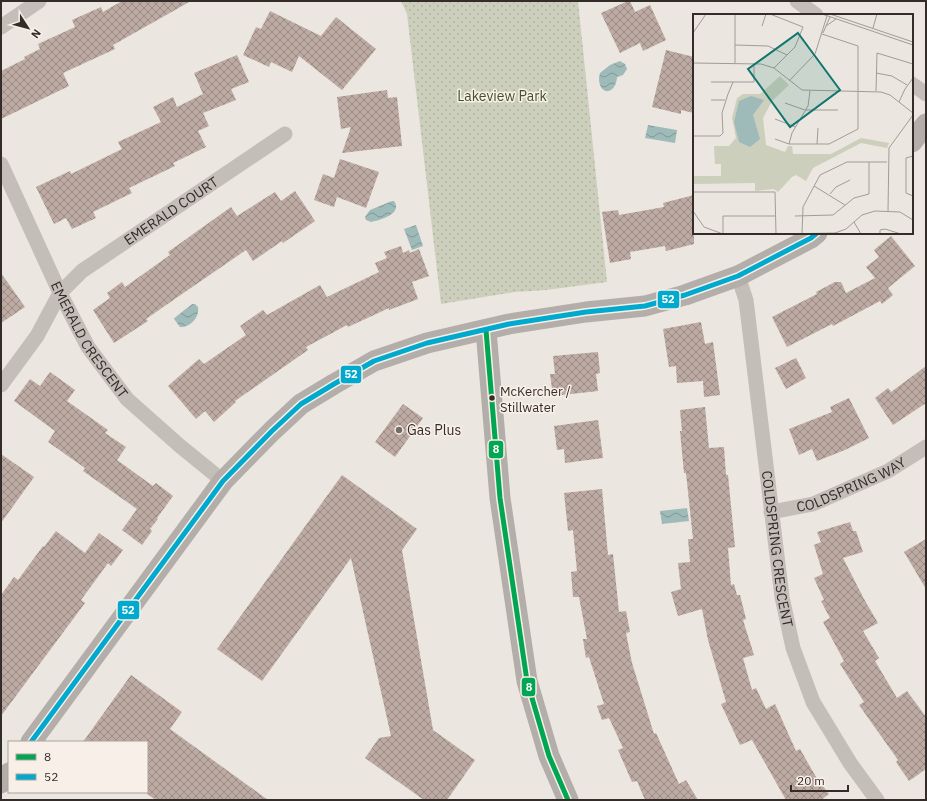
<svg xmlns="http://www.w3.org/2000/svg" width="927" height="801" font-family="'IBM Plex Sans',sans-serif">
<style>
.park{fill:url(#park-dots)}
.water{fill:url(#water-waves)}
.building{fill:url(#building-cross-hatch)}
.lines{fill:none;stroke-linecap:round;stroke-linejoin:round}
.street{stroke:#c4beb9;stroke-width:15}
.secondary{stroke:#b4aeaa;stroke-width:21}
.bus-1-casing{stroke:#f8f0e8;stroke-width:8}
.bus-2-casing{stroke:#f8f0e8;stroke-width:8}
.bus-1{stroke:#00a651;stroke-width:5}
.bus-2{stroke:#00a9ce;stroke-width:5}
.bus-dot{fill:#342c28;stroke:#f8f0e8;stroke-width:1.5}
.poi-dot{fill:#746d68;stroke:#f8f0e8;stroke-width:1.5}
.labels{text-anchor:middle;dominant-baseline:central;stroke-width:3;stroke-linejoin:round;paint-order:stroke}
.bus-label{font-size:13px;fill:#342c28;stroke:#f8f0e8;text-anchor:start}
.park-label{font-size:14px;fill:#44502e;stroke:#f8f0e8}
.street-label{font-size:14px;fill:#342c28;stroke:#f8f0e8}
.poi-label{font-size:14px;fill:#342c28;stroke:#f8f0e8;text-anchor:start}
.inset-road{fill:none;stroke:#a29c96;stroke-width:1}
.view{fill:#0f766e;fill-opacity:0.15;stroke:#0f766e;stroke-width:2}
.inset-edge{fill:none;stroke:#342c28;stroke-width:2}
.line-badge{stroke:#f8f0e8;stroke-width:1.5}
.badge-label{font-size:11px;text-anchor:middle;font-weight:bold;fill:#fff}
</style>
<defs>
<pattern id="park-dots" width="8" height="8" patternUnits="userSpaceOnUse"><rect width="8" height="8" fill="#cccfbb"/><path d="M2 2h.1M6 6h.1" fill="none" stroke="#b0b2a1" stroke-width="1.8" stroke-linecap="round"/></pattern>
<pattern id="water-waves" width="16" height="10" patternUnits="userSpaceOnUse"><rect width="16" height="10" fill="#9ebbba"/><path d="M0 5q4-4 8 0t8 0" fill="none" stroke="#829897"/></pattern>
<pattern id="building-cross-hatch" width="8" height="8" patternUnits="userSpaceOnUse"><rect width="8" height="8" fill="#bdaba3"/><path d="M0 0l8 8M0 8l8-8" fill="none" stroke="#9a8b85"/></pattern>
</defs>
<rect width="100%" height="100%" fill="#ebe6e0"/>
<polygon class="park" points="401,1 578,1 607,282 546,290 515,292 441,304 407,14"/>
<g class="water">
<path d="M620 61 625 64 627 69 623 75 617 77C617 79 616 84 614 87 605 98 596 85 600 73L610 65Z"/>
<polygon points="648,125 677,130 675,143 645,138"/>
<path d="M392 201H394C403 214 380 220 371 222L366 220 365 217 370 210Z"/>
<polygon points="416,225 423,246 412,250 404,229"/>
<path d="M192 304H195L198 307C200 317 190 328 180 327L174 319C175 317 190 306 192 304Z"/>
<polygon points="687,508 689,521 662,524 660,511"/>
</g>
<g class="building">
<polygon points="122,1 191,1 113,45 115,49 63,73 69,86 1,119 1,71 25,59 24,57 40,49 38,44 75,27 72,20 101,7 103,12"/>
<polygon points="628,1 630,1 635,12 650,5 666,40 643,51 640,43 620,53 601,13"/>
<polygon points="270,11 321,36 336,17 376,49 342,90 299,56 292,72 271,62 269,67 243,55 256,27 261,29"/>
<polygon points="666,50 694,57 694,113 681,110 681,114 652,107"/>
<polygon points="237,55 249,82 231,89 236,100 203,113 209,126 198,131 206,147 173,163 175,166 129,188 132,193 93,212 96,218 72,229 66,218 54,224 36,187 70,171 71,174 122,149 118,142 161,122 153,107 173,97 177,107 203,94 194,73"/>
<polygon points="387,90 388,98 397,97 402,146 342,153 351,127 341,129 337,97"/>
<polygon points="340,159 379,172 366,208 337,197 334,207 314,200 323,174 334,178"/>
<polygon points="295,191 315,221 283,243 282,241 253,261 246,250 182,294 146,319 148,321 114,343 93,310 110,298 107,293 122,282 125,287 170,255 168,252 231,207 237,216 275,192 281,201"/>
<polygon points="694,195 694,244 666,251 665,246 630,252 631,259 610,263 602,212 618,210 619,215 664,207 663,203"/>
<polygon points="891,236 915,266 888,288 893,295 882,304 880,301 833,326 832,324 787,347 772,317 817,294 816,292 835,282 841,282 846,293 875,278 866,267 879,257 874,250"/>
<polygon points="401,246 403,253 409,250 410,253 419,249 429,276 412,282 418,299 389,310 389,308 348,327 347,325 306,347 308,350 235,401 236,402 214,422 205,411 196,419 168,386 199,359 204,364 246,335 240,326 263,310 267,315 320,285 327,297 379,272 375,263 387,258 384,252"/>
<polygon points="1,273 25,307 1,323"/>
<polygon points="701,322 705,344 713,342 720,395 704,397 703,381 677,383 676,366 669,367 663,329"/>
<polygon points="598,352 600,373 596,374 598,391 553,396 550,374 555,374 553,356"/>
<polygon points="796,358 806,378 786,389 775,368"/>
<polygon points="926,366 926,403 893,425 875,398 888,388 891,392"/>
<polygon points="50,372 75,390 67,401 108,430 105,433 126,447 117,460 153,486 156,483 173,496 157,518 158,519 150,529 152,531 142,545 122,530 137,509 83,471 85,468 48,442 55,431 14,401 30,379 40,386"/>
<polygon points="849,398 869,438 845,450 817,461 812,449 799,455 789,429 832,412 830,407"/>
<polygon points="403,404 423,418 395,457 375,442"/>
<polygon points="705,407 709,448 724,447 726,475 728,475 735,547 728,548 731,585 734,584 737,595 740,595 746,619 743,620 754,655 743,658 752,690 756,688 766,709 775,704 796,751 800,749 816,777 829,794 821,800 786,800 752,740 740,745 721,704 726,702 708,640 702,609 678,616 671,592 681,589 678,563 690,562 688,539 693,539 686,473 684,473 680,431 682,431 680,410"/>
<polygon points="598,420 603,458 565,463 564,449 557,450 554,426"/>
<polygon points="1,454 34,477 1,523"/>
<polygon points="342,475 417,529 402,550 433,730 475,760 447,800 424,800 365,758 379,738 391,736 351,558 262,681 217,649"/>
<polygon points="602,489 608,555 613,554 619,612 626,611 630,632 626,633 632,663 654,734 656,733 679,784 686,780 698,800 645,800 637,781 632,782 618,750 623,748 609,718 602,720 597,706 604,704 589,657 586,658 583,639 587,639 579,597 573,597 571,572 577,571 573,530 568,531 564,493"/>
<polygon points="850,522 853,531 856,531 863,552 843,558 864,599 878,623 863,631 879,658 875,661 897,698 907,691 926,717 926,769 909,781 896,762 898,760 859,705 864,702 840,664 844,661 823,622 830,618 821,601 824,600 814,578 823,574 814,545 821,542 817,532"/>
<polygon points="56,531 85,553 99,533 123,550 111,566 108,563 81,600 85,603 1,716 1,595 14,577 18,580 43,546 44,547"/>
<polygon points="926,539 926,589 904,552"/>
<polygon points="131,675 182,712 170,729 268,800 156,800 147,794 147,742 83,742"/>
</g>
<g class="lines">
<g class="street">
<polyline points="797,1 816,15"/>
<polyline points="1,27 39,1"/>
<polyline points="912,84 926,94"/>
<path id="s1" d="M1 164 60 293 88 347 127 399 180 446 223 481"/>
<path id="s2" d="M738 276 746 300 782 597 793 648 813 702 850 763 877 800"/>
<path id="s3" d="M1 385 37 336 60 293 82 271 285 134"/>
<path id="s4" d="M771 512 813 504 888 471 926 447"/>
</g>
<g class="secondary">
<polyline points="912,142 926,124"/>
<polyline points="486,330 500,498 527,681 549,756 568,800"/>
<polyline points="31,742 223,481 272,431 301,404 334,384 374,361 427,343 509,324 586,312 645,306 685,295 738,276 811,238 817,233"/>
<polyline points="1,783 9,773"/>
</g>
<g class="bus-1-casing">
<polyline id="bus-1" points="486,330 500,498 527,681 549,756 568,800"/>
</g>
<g class="bus-2-casing">
<polyline id="bus-2" points="31,742 223,481 272,431 301,404 334,384 374,361 427,343 509,324 586,312 645,306 685,295 738,276 811,238 817,233"/>
</g>
<use href="#bus-1" class="bus-1"/>
<use href="#bus-2" class="bus-2"/>
</g>
<circle class="bus-dot" cx="492" cy="398" r="3.5"/>
<circle class="poi-dot" cx="399" cy="430" r="4"/>
<g class="labels">
<g class="bus-label">
<text x="500" y="391">McKercher /<tspan x="500" dy="16">Stillwater</tspan></text>
</g>
<g class="park-label">
<text x="502" y="96">Lakeview Park</text>
</g>
<g class="street-label">
<text stroke="none"><textPath href="#s3" startOffset="248">EMERALD COURT</textPath></text>
<text stroke="none"><textPath href="#s1" startOffset="197">EMERALD CRESCENT</textPath></text>
<text stroke="none"><textPath href="#s4" startOffset="85">COLDSPRING WAY</textPath></text>
<text stroke="none"><textPath href="#s2" startOffset="276">COLDSPRING CRESCENT</textPath></text>
</g>
<g class="poi-label">
<text x="407" y="430">Gas Plus</text>
</g>
</g>
<g transform="translate(693 14)">
<rect width="220" height="220" fill="#ebe6e0"/>
<path d="M87 62 96 71 79 87 70 104 73 131 92 138 95 132H99L100 140H138L168 124 196 129 194 134 168 129 120 154 113 167 103 161 99 163 85 178 81 175 62 177V169L0 170V162H28V150H22L21 132H36L43 124 39 104 44 84 50 80H67Z" fill="#cccfbb"/>
<path d="M58 82 71 86 60 101 67 125 57 133 46 128 41 108 46 87Z" fill="#9ebbba"/>
<path class="inset-road" d="M77 0 110 13 102 33 81 54M129 0 220 31M137 0 220 28M69 12 73 0M133 12 143 5M180 14 184 0M0 19 13 0M130 19 137 3M42 31 75 32 94 41M0 49 68 50 81 54 109 76 188 78 197 81 220 99M42 49V0M183 59 199 62 214 71M96 67 122 40 134 2M18 68H40M117 77 115 92 99 119 96 130H136L165 115V32L129 20M183 77 184 39 220 50M18 86H32M206 88 212 75 220 64M92 89 112 96H145M82 105 103 113M0 122H27L30 119 29 99 35 80 40 68H61V49M82 125 96 130M124 130 125 114M220 142 213 144V179L220 182M121 172 152 191M0 178H82L83 220M137 180 143 173 157 166M0 197 11 213 30 220M195 197 196 134 220 101M102 202 140 201 161 184 176 180V148M161 208 168 220M30 220V202H83M86 220 142 219 153 215 169 201 182 197 207 198 220 206M109 220 110 193 127 161 154 148H194M187 220V216L192 215 208 220"/>
<path class="view" d="M105 19 147 76 97 113 55 55Z"/>
<rect width="220" height="220" class="inset-edge"/>
</g>
<g class="line-badge">
<rect x="657" y="290" width="23" height="19" rx="4" fill="#00a9ce"/>
<rect x="340" y="365" width="22" height="19" rx="4" fill="#00a9ce"/>
<rect x="488" y="440" width="16" height="19" rx="4" fill="#00a651"/>
<rect x="117" y="600" width="23" height="20" rx="4" fill="#00a9ce"/>
<rect x="521" y="677" width="15" height="20" rx="4" fill="#00a651"/>
</g>
<g class="badge-label">
<text x="668" y="303">52</text>
<text x="351" y="378">52</text>
<text x="496" y="453">8</text>
<text x="128" y="614">52</text>
<text x="529" y="691">8</text>
</g>
<rect width="927" height="801" fill="none" stroke="#342c28" stroke-width="4"/>
<rect x="8" y="741" width="140" height="52" fill="#f8f0e8" stroke="#aaa29b"/>
<rect x="16" y="754" width="20" height="6" fill="#00a651" stroke="#aaa29b"/>
<text x="44" y="761" font-size="12" fill="#342c28">8</text>
<rect x="16" y="774" width="20" height="6" fill="#00a9ce" stroke="#aaa29b"/>
<text x="44" y="781" font-size="12" fill="#342c28">52</text>
<g transform="translate(28 28) rotate(126)" stroke="#f8f0e8" stroke-width="3" paint-order="stroke">
<path d="M0-3L7 15L0 10L-7 15Z" fill="#342c28"/>
<text y="-6" font-size="11" font-weight="bold" text-anchor="middle" fill="#342c28">N</text>
</g>
<path d="M791 785v6h57v-6" fill="none" stroke="#342c28" stroke-width="2"/>
<text x="797" y="785" font-size="12" fill="#342c28" stroke="#f8f0e8" stroke-width="3" paint-order="stroke">20 m</text>
</svg>
